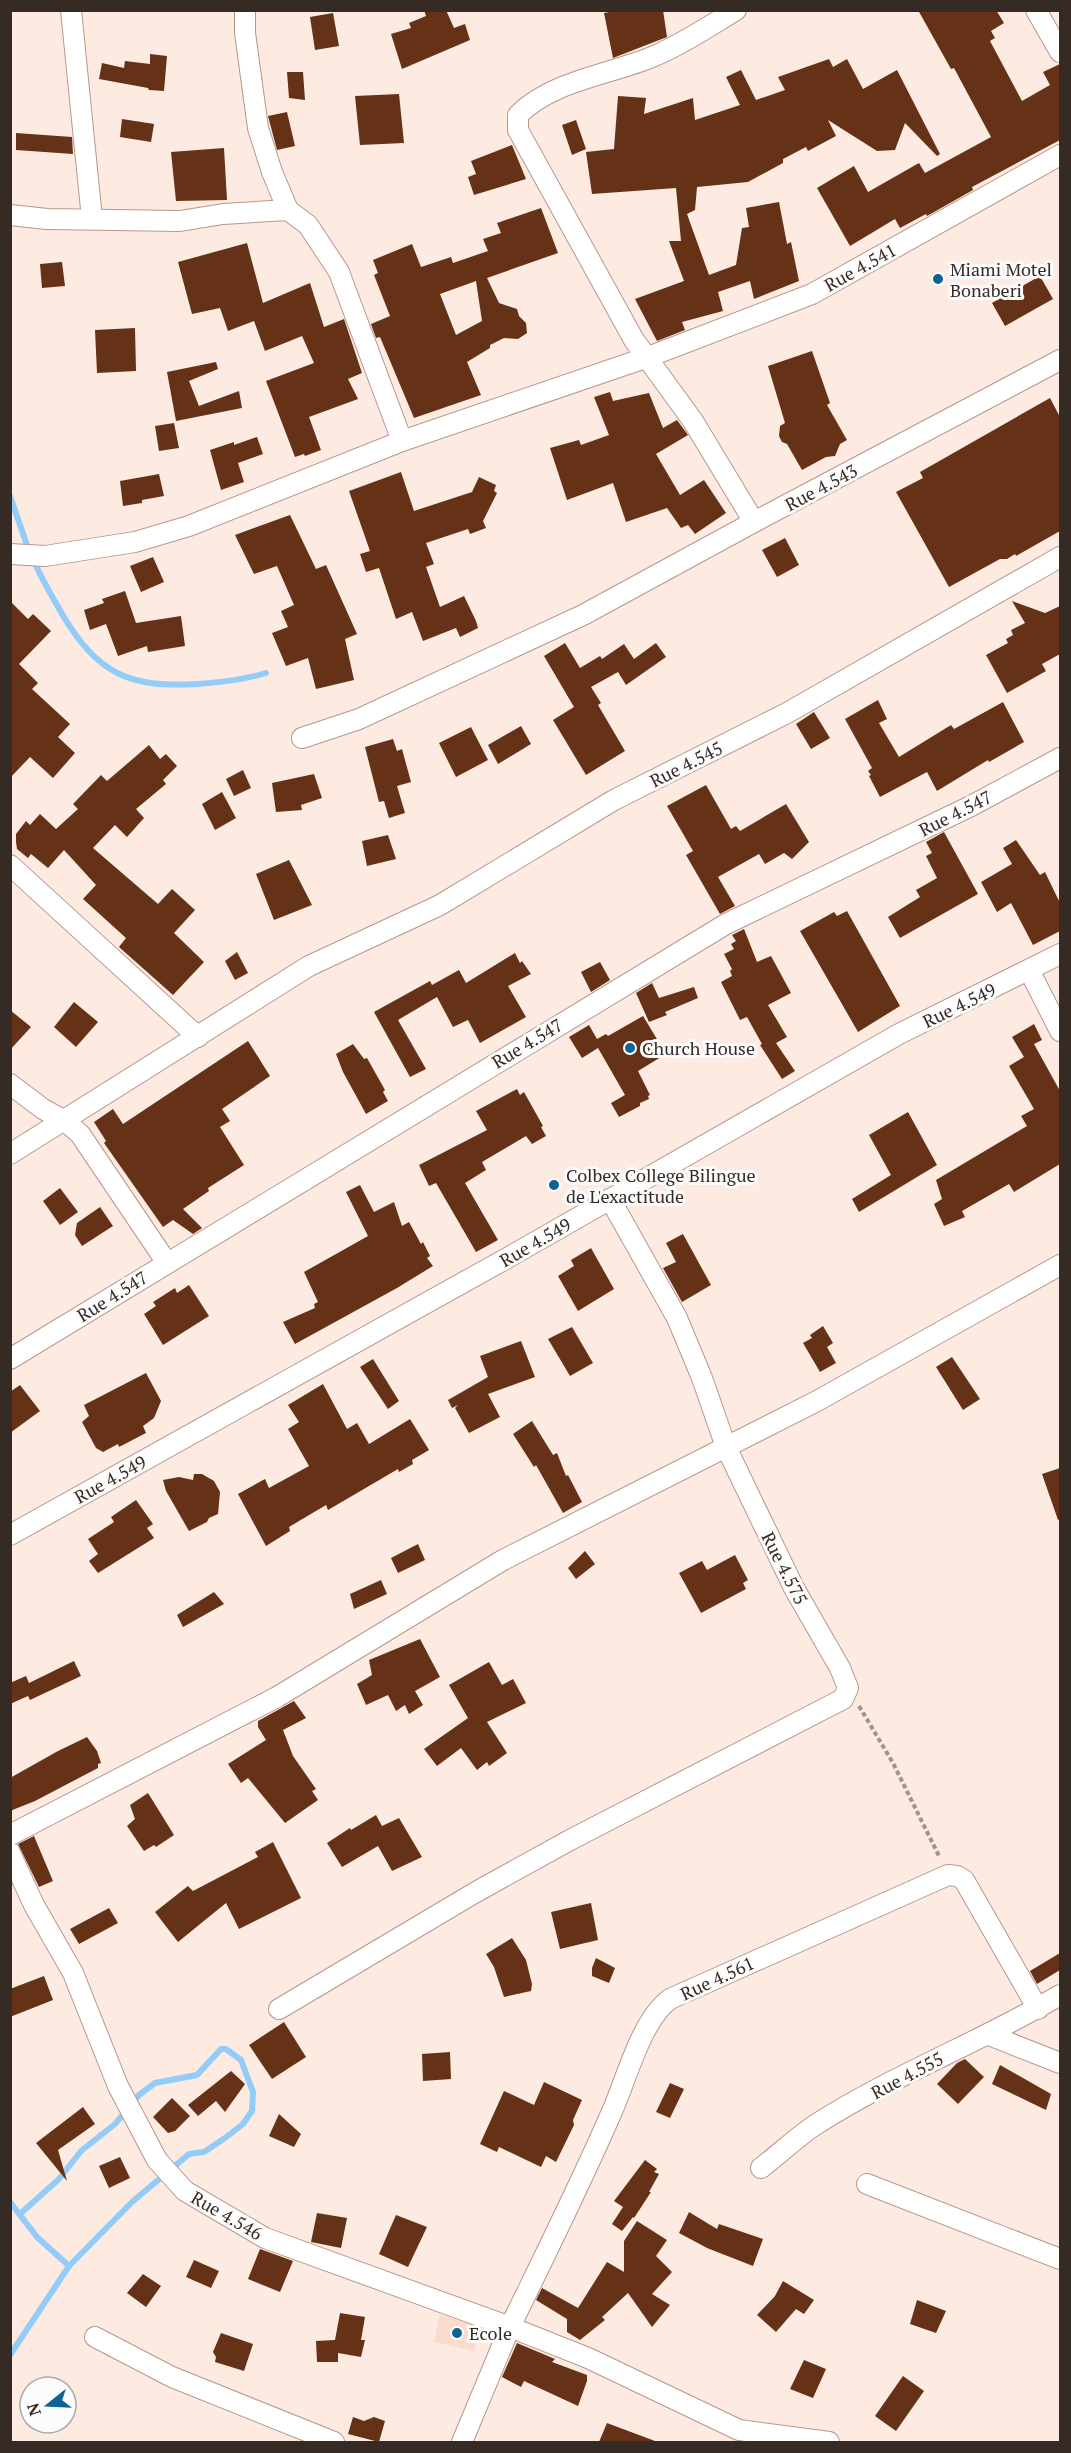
<svg xmlns="http://www.w3.org/2000/svg" width="1071" height="2453" font-family="'PT Serif',serif">
<style>
.built{fill:#fadbcd}
.lines{fill:none;stroke-linecap:round;stroke-linejoin:round}
.stream{stroke:#94ccf8;stroke-width:6}
.building{fill:#663217;fill-rule:evenodd}
.minor-casing{stroke:#b5988b;stroke-width:22}
.path{stroke:#a2928b;stroke-width:4;stroke-dasharray:4.5 3;stroke-linecap:butt}
.minor{stroke:#fff;stroke-width:20}
.poi-dot{fill:#0f6294;stroke:#fcfcfc;stroke-width:2}
.labels{text-anchor:middle;dominant-baseline:central;stroke-width:6;stroke-linejoin:round;paint-order:stroke}
.street-label{font-size:18px;fill:#352a24;stroke:#fcfcfc}
.poi-label{font-size:18px;fill:#352a24;stroke:#fcfcfc;text-anchor:start}
</style>
<rect width="100%" height="100%" fill="#fdeae1"/>
<polygon class="built" points="440,2315 480,2325 474,2351 434,2342"/>
<g class="lines">
<g class="stream">
<polyline points="10,496 27,545"/>
<path d="M34 561C42 580 52 596 62 614 98 674 128 688 198 684 221 682 243 680 266 673"/>
<polyline points="10,2202 37,2237 69,2266"/>
<polyline points="10,2355 69,2266 132,2202 189,2154 204,2152 225,2138 243,2124 252,2111 253,2092 241,2060 226,2049 221,2049 197,2075 155,2083 139,2095 115,2124 81,2151 59,2179 20,2214"/>
</g>
</g>
<g class="building">
<polygon points="424,10 446,10 454,28 465,24 470,40 402,69 391,34 411,28 409,23 426,16"/>
<polygon points="620,10 663,10 667,37 613,58 604,13"/>
<polygon points="918,10 996,10 1004,23 991,31 995,38 990,41 1022,101 1050,85 1043,72 1060,64 1060,140 972,187 973,190 927,216 926,214 900,228 895,219 850,246 817,188 854,166 868,192 919,163 925,173 991,137 954,68 951,69"/>
<polygon points="333,13 339,46 315,50 310,17"/>
<polygon points="150,54 167,56 164,91 149,90 148,88 99,79 102,63 124,68 125,61 150,64"/>
<polygon points="829,59 833,67 847,59 863,89 897,70 940,154 937,156 905,123 895,150 877,151 828,120 836,136 808,151 806,147 783,159 783,163 748,182 697,187 695,210 687,214 709,275 736,265 742,228 749,227 746,208 779,202 787,244 791,242 799,281 754,299 750,281 718,292 723,311 682,322 685,330 657,341 635,299 684,281 669,241 681,241 676,188 592,194 586,152 614,149 618,96 646,98 644,114 693,98 695,120 740,105 726,77 741,70 756,100 785,90 778,77"/>
<polygon points="287,72 303,72 305,100 289,98"/>
<polygon points="399,94 404,143 360,145 355,96"/>
<polygon points="287,112 295,146 277,150 268,116"/>
<polygon points="122,119 154,124 151,142 120,137"/>
<polygon points="576,120 586,149 572,155 562,125"/>
<polygon points="16,133 72,137 73,154 16,150"/>
<polygon points="512,145 526,179 474,195 468,177 476,174 471,161"/>
<polygon points="224,148 227,200 176,201 171,152"/>
<path d="M541 208 558 253 487 278 499 303 517 309 519 316 526 323 527 333 518 339 504 338 490 345V348L467 362 481 395 414 418 380 337 376 338 371 324 390 316 374 275 378 273 373 260 412 244 421 267 451 257 453 263 488 251 483 239 501 233 497 223ZM476 281 482 321 456 335 440 294Z"/>
<polygon points="247,243 263,303 310,283 324,327 344,319 362,373 348,379 358,399 309,417 321,450 305,456 304,454 295,457 266,381 314,363 302,336 265,351 254,321 228,331 220,308 192,314 178,262"/>
<polygon points="62,262 65,286 42,288 40,264"/>
<polygon points="1040,276 1053,299 1005,326 992,303"/>
<polygon points="135,328 136,371 97,373 95,330"/>
<polygon points="812,351 830,403 827,405 847,440 840,444 835,456 826,457 802,470 787,444 782,442 779,436 780,426 785,423 768,366"/>
<polygon points="216,362 218,369 189,381 199,406 239,391 242,408 176,421 167,372"/>
<polygon points="610,392 613,401 649,393 663,428 677,420 688,435 656,454 680,495 704,480 726,513 695,534 688,525 681,528 667,508 626,522 613,483 567,500 550,448 579,440 581,445 609,435 594,397"/>
<polygon points="1050,398 1060,417 1060,531 1016,556 1015,554 1007,559 1000,559 949,587 896,492 923,478 920,472"/>
<polygon points="174,423 179,448 159,451 155,426"/>
<polygon points="257,437 263,454 238,463 244,482 221,490 210,450 234,442 234,445"/>
<polygon points="401,472 414,511 472,492 479,477 496,485 494,491 497,493 483,521 486,528 470,534 468,529 426,543 434,564 426,567 440,607 464,596 476,621 478,628 460,637 456,628 423,641 412,612 396,619 379,568 366,572 360,554 370,551 349,491"/>
<polygon points="159,474 164,496 142,500 142,503 123,506 120,481"/>
<polygon points="290,515 316,569 326,565 357,634 345,639 354,680 316,689 308,658 286,666 272,633 288,627 281,611 294,605 277,566 254,574 235,535"/>
<polygon points="785,538 799,565 777,577 762,550"/>
<polygon points="153,557 164,582 141,592 130,566"/>
<polygon points="125,591 136,623 181,616 185,646 148,652 147,646 118,656 106,624 90,630 84,610 104,603 102,599"/>
<polygon points="10,601 28,619 33,614 51,631 19,664 38,683 32,689 70,724 58,737 75,753 53,778 30,757 10,778"/>
<polygon points="1012,601 1045,613 1060,606 1060,654 1042,664 1046,671 1007,693 986,655 1008,643 1006,639 1013,635 1011,630 1025,623"/>
<polygon points="565,643 580,668 600,656 602,659 624,644 634,659 656,643 666,657 626,685 618,672 591,687 601,703 598,705 625,751 586,775 553,720 574,707 544,656"/>
<polygon points="878,700 887,719 879,723 899,757 951,725 954,729 1003,702 1024,742 989,762 988,760 937,791 927,772 880,797 869,776 871,775 868,771 872,768 845,719"/>
<polygon points="814,712 830,738 811,749 796,724"/>
<polygon points="521,726 531,744 498,764 488,745"/>
<polygon points="471,727 488,760 456,777 439,743"/>
<polygon points="393,739 397,751 402,749 411,782 397,786 405,813 389,818 384,801 379,802 365,747"/>
<polygon points="149,745 160,759 166,754 177,766 163,780 166,784 136,809 144,818 127,837 115,825 93,848 158,904 172,889 195,910 174,933 204,962 173,995 119,947 126,938 83,899 96,885 64,850 48,868 31,854 28,858 17,849 16,842 16,834 26,821 30,825 40,814 56,829 78,809 73,804 101,775 107,781"/>
<polygon points="243,770 251,788 234,796 226,779"/>
<polygon points="314,774 322,798 301,805 302,810 276,812 272,783"/>
<polygon points="706,785 731,829 736,826 740,831 786,804 809,842 792,859 784,853 765,864 759,854 718,877 735,906 720,914 686,855 693,851 667,806"/>
<polygon points="222,792 236,818 215,830 202,804"/>
<polygon points="944,832 978,894 900,938 888,917 920,897 916,890 937,878 926,856 932,853 926,842"/>
<polygon points="388,835 396,859 367,866 362,841"/>
<polygon points="1016,840 1040,875 1045,872 1060,903 1060,931 1033,945 1011,903 997,912 981,882 1012,864 1003,848"/>
<polygon points="289,860 312,905 274,920 256,874"/>
<polygon points="847,911 900,1006 858,1032 800,931 834,912 837,916"/>
<polygon points="744,929 757,962 771,956 791,993 768,1005 787,1037 776,1043 795,1071 782,1079 760,1045 762,1044 747,1017 740,1020 721,982 732,976 730,971 732,969 724,954 734,949 731,944 736,941 732,935"/>
<polygon points="237,952 248,973 235,980 225,961"/>
<polygon points="515,953 520,963 522,961 531,974 508,986 526,1017 480,1043 468,1020 453,1027 437,997 398,1020 426,1069 410,1077 374,1012 430,981 432,985 459,970 466,983"/>
<polygon points="600,962 610,980 591,992 581,972"/>
<polygon points="652,983 659,998 694,987 698,998 665,1012 667,1015 649,1022 636,993"/>
<polygon points="74,1002 98,1022 76,1047 54,1027"/>
<polygon points="10,1010 31,1027 10,1050"/>
<polygon points="643,1016 666,1054 638,1071 650,1095 648,1096 649,1099 640,1103 640,1106 619,1117 611,1103 625,1095 598,1048 582,1058 569,1037 589,1025 597,1039 606,1034 608,1036"/>
<polygon points="1034,1024 1042,1040 1034,1044 1060,1091 1060,1164 1014,1192 1009,1184 962,1211 965,1217 944,1226 934,1204 942,1199 936,1180 1027,1126 1021,1116 1034,1109 1009,1066 1024,1057 1012,1037"/>
<polygon points="248,1041 270,1076 222,1109 230,1121 220,1127 244,1165 208,1188 209,1191 183,1209 202,1228 193,1234 173,1220 163,1227 104,1143 106,1141 94,1122 113,1109 123,1124"/>
<polygon points="353,1044 364,1059 367,1058 385,1090 383,1092 388,1101 366,1114 343,1072 336,1054"/>
<polygon points="517,1089 520,1095 524,1092 543,1126 541,1127 546,1136 532,1144 526,1136 482,1162 486,1170 465,1183 498,1240 476,1252 436,1183 429,1186 419,1165 487,1130 476,1111"/>
<polygon points="908,1112 937,1165 859,1212 852,1199 891,1175 869,1135"/>
<polygon points="360,1185 374,1212 394,1202 402,1226 409,1222 421,1244 423,1242 430,1256 427,1258 433,1266 397,1288 295,1344 283,1322 315,1308 314,1304 318,1302 304,1272 368,1236 346,1192"/>
<polygon points="60,1188 78,1212 60,1225 43,1201"/>
<polygon points="100,1207 113,1226 82,1246 75,1235 77,1223"/>
<polygon points="683,1234 711,1285 682,1302 663,1268 676,1262 666,1243"/>
<polygon points="591,1248 614,1289 578,1311 558,1276 574,1266 571,1260"/>
<polygon points="189,1285 209,1316 163,1345 144,1314 156,1306 153,1302 175,1288 177,1293"/>
<polygon points="823,1326 833,1343 827,1347 836,1363 820,1372 803,1343 812,1338 810,1335"/>
<polygon points="572,1327 593,1363 570,1376 548,1339"/>
<polygon points="521,1341 535,1377 488,1394 500,1417 469,1433 455,1408 458,1405 452,1408 448,1400 488,1377 480,1356"/>
<polygon points="952,1357 980,1399 963,1410 936,1367"/>
<polygon points="373,1359 399,1401 388,1409 360,1367"/>
<polygon points="146,1373 161,1401 154,1418 143,1426 146,1433 119,1447 118,1444 103,1452 96,1448 82,1422 89,1416 84,1405"/>
<polygon points="323,1384 347,1429 357,1423 369,1444 410,1419 429,1450 412,1460 413,1464 399,1472 398,1469 328,1510 326,1505 289,1527 290,1531 266,1546 238,1494 265,1479 269,1488 309,1466 288,1429 299,1422 288,1405"/>
<polygon points="20,1385 40,1411 10,1433 10,1392"/>
<polygon points="532,1421 553,1455 557,1453 566,1476 568,1475 582,1502 563,1513 536,1465 534,1467 513,1434"/>
<polygon points="1060,1468 1060,1519 1058,1520 1042,1474"/>
<polygon points="194,1474 202,1474 214,1481 220,1492 218,1514 209,1518 207,1522 189,1531 166,1491 163,1480 179,1477 193,1480"/>
<polygon points="136,1500 153,1524 147,1528 154,1538 98,1573 89,1561 98,1554 88,1539 114,1522 111,1517"/>
<polygon points="418,1544 425,1560 398,1573 391,1558"/>
<polygon points="585,1551 595,1564 576,1579 568,1568"/>
<polygon points="735,1555 748,1580 743,1583 746,1589 701,1613 679,1573 702,1561 707,1570"/>
<polygon points="381,1580 387,1594 354,1609 350,1594"/>
<polygon points="214,1592 224,1604 183,1627 177,1615"/>
<polygon points="420,1639 440,1677 415,1691 423,1705 409,1714 405,1705 396,1711 388,1695 366,1705 357,1684 372,1675 369,1660"/>
<polygon points="74,1661 81,1676 30,1700 28,1696 10,1704 10,1683 26,1676 29,1683"/>
<polygon points="489,1662 502,1685 513,1679 526,1703 487,1722 507,1753 489,1766 487,1762 477,1770 461,1748 437,1766 424,1749 468,1718 449,1685"/>
<polygon points="294,1701 306,1718 283,1730 293,1756 316,1789 312,1791 318,1800 285,1823 248,1778 241,1783 228,1764 266,1740 258,1727 258,1721"/>
<polygon points="87,1737 97,1751 101,1763 98,1764 98,1768 35,1801 10,1811 10,1778 58,1751"/>
<polygon points="148,1793 174,1835 156,1847 154,1845 144,1851 127,1826 135,1819 130,1805"/>
<polygon points="376,1815 382,1826 399,1818 422,1857 392,1871 378,1846 342,1867 327,1843 350,1828 351,1830"/>
<polygon points="34,1836 53,1881 39,1887 18,1844"/>
<polygon points="273,1842 301,1898 239,1929 226,1903 178,1942 155,1912 188,1886 193,1891 258,1857 255,1852"/>
<polygon points="591,1903 598,1940 560,1949 551,1912"/>
<polygon points="109,1908 118,1923 79,1944 70,1929"/>
<polygon points="512,1938 526,1960 532,1984 531,1991 504,1997 494,1967 486,1954"/>
<polygon points="1060,1953 1060,1970 1037,1984 1030,1971"/>
<polygon points="596,1958 615,1968 609,1983 592,1976 592,1968"/>
<polygon points="44,1976 53,2000 10,2017 10,1989"/>
<polygon points="284,2022 306,2057 272,2079 249,2045"/>
<polygon points="450,2052 451,2079 423,2081 422,2054"/>
<polygon points="965,2059 984,2077 958,2104 937,2084 957,2063"/>
<polygon points="1000,2065 1051,2094 1046,2110 992,2084"/>
<polygon points="231,2071 245,2084 225,2112 216,2101 198,2116 188,2105"/>
<polygon points="544,2082 582,2100 573,2120 574,2125 556,2162 546,2156 541,2167 499,2147 497,2152 480,2144 504,2091 534,2105"/>
<polygon points="670,2083 684,2089 670,2118 656,2112"/>
<polygon points="172,2098 190,2116 175,2131 168,2133 153,2117"/>
<polygon points="83,2107 95,2124 58,2150 67,2181 36,2143"/>
<polygon points="279,2114 301,2134 294,2147 269,2136"/>
<polygon points="120,2157 130,2178 109,2188 99,2166"/>
<polygon points="645,2160 657,2169 654,2172 659,2174 649,2192 651,2192 634,2218 633,2217 622,2231 612,2224 623,2207 614,2201"/>
<polygon points="689,2212 717,2229 719,2224 763,2239 753,2266 707,2248 679,2233"/>
<polygon points="317,2213 347,2218 341,2248 311,2242"/>
<polygon points="396,2215 427,2227 408,2267 379,2254"/>
<polygon points="637,2221 667,2240 656,2256 672,2272 652,2294 670,2305 652,2327 628,2293 602,2317 605,2320 580,2340 567,2332 567,2319 536,2300 542,2288 578,2308 607,2262 624,2272 624,2241"/>
<polygon points="260,2249 293,2261 280,2292 248,2279"/>
<polygon points="194,2260 219,2271 211,2288 186,2277"/>
<polygon points="143,2274 161,2286 146,2307 127,2293"/>
<polygon points="783,2281 814,2300 804,2314 796,2309 776,2332 757,2315 775,2296"/>
<polygon points="917,2300 946,2311 936,2333 910,2324"/>
<polygon points="340,2313 365,2317 361,2340 365,2340 361,2357 338,2353 338,2362 317,2362 316,2341 335,2340"/>
<polygon points="221,2333 253,2344 244,2371 215,2362 216,2357 213,2352"/>
<polygon points="517,2343 555,2359 552,2362 587,2375 587,2381 578,2406 524,2381 521,2387 502,2377"/>
<polygon points="804,2360 826,2369 813,2398 790,2389"/>
<polygon points="903,2376 924,2391 896,2431 875,2416"/>
<polygon points="353,2417 364,2421 374,2417 385,2421 379,2442 348,2434"/>
<polygon points="607,2423 655,2441 655,2442 599,2442"/>
</g>
<g class="lines">
<g class="minor-casing">
<g id="minor">
<polyline points="71,10 92,219"/>
<polyline points="245,10 245,33 258,128 272,172 288,210 308,225 339,272 402,441"/>
<path d="M736 10C708 27 681 45 652 57 608 75 552 81 518 115V130L634 340 693 421 754 522 1060 360"/>
<polyline points="1036,10 1060,52"/>
<polyline points="10,215 47,219 180,221 223,214 288,210"/>
<polyline points="10,554 45,556 135,542 189,526 402,441 648,357 812,294 1060,155"/>
<polyline points="302,738 359,719 583,615 754,522"/>
<polyline points="10,865 198,1037"/>
<polyline points="1029,970 1060,1031"/>
<polyline points="10,1084 43,1109 65,1121 80,1134 167,1263"/>
<polyline points="10,1154 309,966 440,905 614,800 787,713 1060,557"/>
<polyline points="10,1359 726,924 971,806 1060,758"/>
<polyline points="10,1535 509,1257 899,1034 1060,954"/>
<polyline points="10,1835 277,1697 503,1560 817,1401 1060,1265"/>
<polyline points="10,1853 34,1905 73,1973 118,2086 157,2160 185,2191 265,2238 510,2327 462,2442"/>
<polyline points="279,2009 476,1892 570,1840 843,1699 848,1688 840,1668 794,1588 726,1447 702,1378 677,1318 610,1199"/>
<polyline points="989,2035 1060,2063"/>
<path d="M761 2168C779 2154 796 2138 815 2125 893 2075 981 2042 1060 1995"/>
<polyline points="867,2184 1060,2259"/>
<polyline points="95,2337 172,2377 334,2442"/>
<path d="M829 2442 739 2430 588 2358 510 2327C544 2257 579 2187 610 2116 626 2082 640 2021 670 1999L948 1875 957 1876 964 1880 1038 2009"/>
</g>
</g>
<polyline class="path" points="859,1706 893,1763 940,1858"/>
<use href="#minor" class="minor"/>
</g>
<g class="poi-dot">
<circle cx="938" cy="279" r="6"/>
<circle cx="630" cy="1048" r="6"/>
<circle cx="554" cy="1185" r="6"/>
<circle cx="457" cy="2333" r="6"/>
</g>
<g class="labels">
<g class="street-label">
<text transform="translate(860 267) rotate(-29)">Rue 4.541</text>
<text transform="translate(821 487) rotate(-28)">Rue 4.543</text>
<text transform="translate(686 764) rotate(-27)">Rue 4.545</text>
<text transform="translate(955 813) rotate(-27)">Rue 4.547</text>
<text transform="translate(959 1005) rotate(-26)">Rue 4.549</text>
<text transform="translate(527 1043) rotate(-31)">Rue 4.547</text>
<text transform="translate(535 1242) rotate(-30)">Rue 4.549</text>
<text transform="translate(112 1296) rotate(-32)">Rue 4.547</text>
<text transform="translate(110 1479) rotate(-29)">Rue 4.549</text>
<text transform="translate(785 1568) rotate(63)">Rue 4.575</text>
<text transform="translate(717 1978) rotate(-25)">Rue 4.561</text>
<text transform="translate(907 2075) rotate(-28)">Rue 4.555</text>
<text transform="translate(227 2215) rotate(30)">Rue 4.546</text>
</g>
<g class="poi-label">
<text x="950" y="269">Miami Motel<tspan x="950" dy="21">Bonaberi</tspan></text>
<text x="642" y="1048">Church House</text>
<text x="566" y="1175">Colbex College Bilingue<tspan x="566" dy="21">de L'exactitude</tspan></text>
<text x="469" y="2333">Ecole</text>
</g>
</g>
<rect width="1071" height="2453" fill="none" stroke="#352a24" stroke-width="24"/>
<g transform="translate(48 2405) rotate(252)"><circle r="28" fill="#fcfcfc" stroke="#aca8a6" stroke-width="1.5"/>
<path d="M0-4.5L10 22L0 15L-10 22Z" fill="#0f6294"/>
<text y="-9" font-size="16" font-weight="bold" text-anchor="middle" fill="#352a24">N</text>
</g>
</svg>
